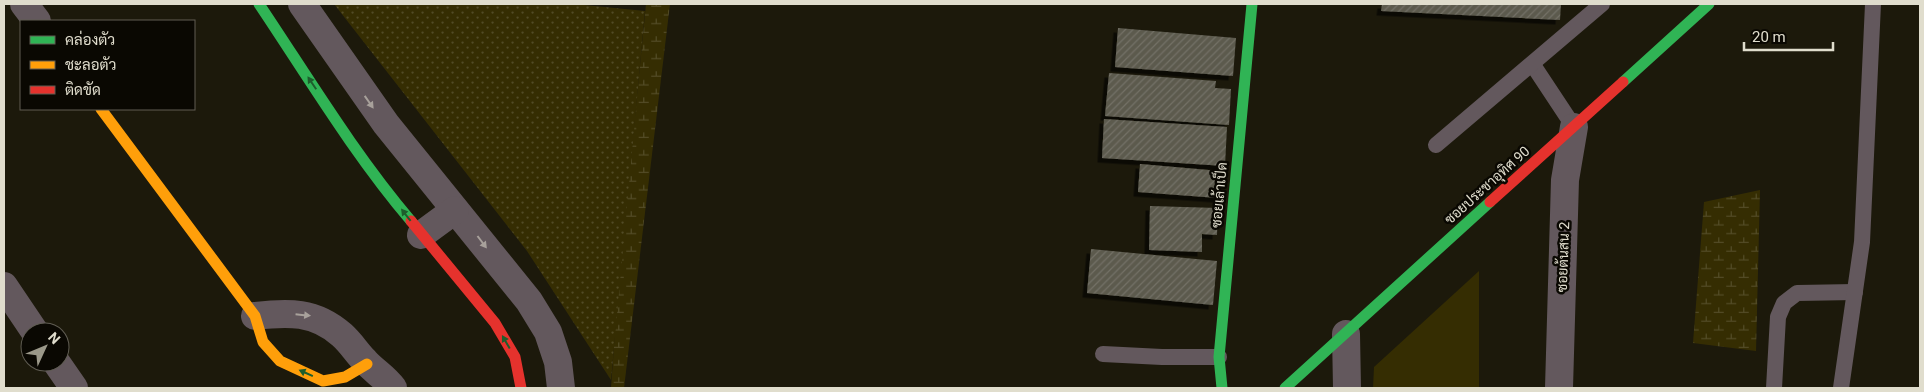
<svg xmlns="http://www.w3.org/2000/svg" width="1924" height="392" font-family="Roboto,Sarabun,sans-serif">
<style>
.grass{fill:#352d02}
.wetland{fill:url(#wetland-marsh)}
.park{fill:url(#park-dots)}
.building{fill:url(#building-hatch);filter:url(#shadow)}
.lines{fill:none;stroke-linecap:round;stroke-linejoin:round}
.lane{stroke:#63585d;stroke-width:16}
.street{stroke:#63585d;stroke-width:28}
.fast{stroke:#30b455;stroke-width:11}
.slow{stroke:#ff9f0a;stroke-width:11}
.jam{stroke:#e5322d;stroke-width:11}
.oneway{fill:#1d5e2c}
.oneway2{fill:#a8a19b}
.labels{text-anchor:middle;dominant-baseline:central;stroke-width:5;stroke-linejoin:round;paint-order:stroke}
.street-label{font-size:14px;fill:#e0ddcd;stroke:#0a0802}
</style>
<defs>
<pattern id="wetland-marsh" width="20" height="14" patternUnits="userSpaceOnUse" patternTransform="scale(1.25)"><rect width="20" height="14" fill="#352d02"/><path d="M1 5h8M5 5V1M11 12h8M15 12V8" fill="none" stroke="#524b26"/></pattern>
<pattern id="park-dots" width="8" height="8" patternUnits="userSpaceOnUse" patternTransform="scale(1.25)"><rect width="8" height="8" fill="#352d02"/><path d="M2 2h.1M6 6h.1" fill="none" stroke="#524b26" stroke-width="1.8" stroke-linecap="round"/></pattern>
<pattern id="building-hatch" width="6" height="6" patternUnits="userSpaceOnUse" patternTransform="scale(1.25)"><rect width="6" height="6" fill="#5c5a4e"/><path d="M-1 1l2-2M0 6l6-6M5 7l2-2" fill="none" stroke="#737166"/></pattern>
<filter id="shadow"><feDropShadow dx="-4.5" dy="4.5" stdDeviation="0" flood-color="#0009"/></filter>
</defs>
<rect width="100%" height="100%" fill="#1c190b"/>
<polygon class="grass" points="1479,271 1479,388 1373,388 1374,367"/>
<g class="wetland">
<polygon points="646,4 670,4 624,388 611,388 618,289"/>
<polygon points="1760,190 1756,351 1693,343 1704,202"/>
</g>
<polygon class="park" points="334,4 574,4 645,11 611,380 527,251"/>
<g class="building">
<polygon points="1382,4 1561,4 1560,20 1381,11"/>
<polygon points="1118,28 1236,38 1233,76 1115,67"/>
<polygon points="1109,73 1216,81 1215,88 1231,89 1229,125 1105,116"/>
<polygon points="1104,119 1227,127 1225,166 1102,158"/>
<polygon points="1140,164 1220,171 1218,198 1138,192"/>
<polygon points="1150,206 1218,208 1217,235 1202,234 1202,252 1149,250"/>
<polygon points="1091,249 1217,261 1213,305 1087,293"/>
</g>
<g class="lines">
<g class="lane">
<polyline points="1533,65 1574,127"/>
<polyline points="1436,145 1602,4"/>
<polyline points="1103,354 1162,357 1219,357"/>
<polyline points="1774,388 1778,317 1784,303 1797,293 1855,292"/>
<polyline points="1841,388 1862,242 1873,4"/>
</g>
<g class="street">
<polyline points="24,4 37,21"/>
<polyline points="302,4 386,124 529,301 548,332 558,362 561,388"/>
<polyline points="421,235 455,210"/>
<polyline points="4,286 35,332"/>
<path d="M255 316C288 312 315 311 342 335 351 343 357 353 365 361 374 371 385 377 393 388"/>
<polyline points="1346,334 1347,388"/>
<polyline points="56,362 74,388"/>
<polyline points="1559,388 1565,180 1574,127"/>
</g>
<g class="fast">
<path d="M259 4C308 77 354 154 411 221"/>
<polyline points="1623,82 1709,4"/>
<polyline points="1222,388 1219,357 1252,4"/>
<polyline points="1285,388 1490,202"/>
</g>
<polyline class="slow" points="101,109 255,316 263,342 280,361 323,381 345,377 367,364"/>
<g class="jam">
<polyline points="1490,202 1623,82"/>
<polyline points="411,221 495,323 515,357 521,388"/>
</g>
</g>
<defs><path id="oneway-solid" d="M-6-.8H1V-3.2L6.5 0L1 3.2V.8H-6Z" transform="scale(1.25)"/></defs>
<g class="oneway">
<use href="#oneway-solid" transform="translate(312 83) rotate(-124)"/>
<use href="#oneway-solid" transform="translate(406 215) rotate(-128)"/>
<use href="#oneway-solid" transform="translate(506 342) rotate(-120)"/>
<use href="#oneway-solid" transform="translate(306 373) rotate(-156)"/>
</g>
<g class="oneway2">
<use href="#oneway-solid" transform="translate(369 102) rotate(55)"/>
<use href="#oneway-solid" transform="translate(482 242) rotate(53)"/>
<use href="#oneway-solid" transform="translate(303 315) rotate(6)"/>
</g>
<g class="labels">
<g class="street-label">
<text transform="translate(1487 185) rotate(-42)">ซอยประชาอุทิศ 90</text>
<text transform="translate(1219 195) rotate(-85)">ซอยเล้าเป็ด</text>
<text transform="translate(1563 257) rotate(-88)">ซอยต้นสน 2</text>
</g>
</g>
<rect width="1924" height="392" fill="none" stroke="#e0ddcd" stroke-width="10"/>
<rect x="20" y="20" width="175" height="90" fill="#0a0802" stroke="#605d53"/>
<rect x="30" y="36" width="25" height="8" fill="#30b455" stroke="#605d53"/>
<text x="65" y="45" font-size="15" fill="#e0ddcd">คล่องตัว</text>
<rect x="30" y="61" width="25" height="8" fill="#ff9f0a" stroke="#605d53"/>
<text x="65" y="70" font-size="15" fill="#e0ddcd">ชะลอตัว</text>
<rect x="30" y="86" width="25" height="8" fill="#e5322d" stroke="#605d53"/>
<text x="65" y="95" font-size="15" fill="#e0ddcd">ติดขัด</text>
<g transform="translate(45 347) rotate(46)"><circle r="24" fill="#0a0802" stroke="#605d53"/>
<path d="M0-4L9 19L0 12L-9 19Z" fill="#9b9889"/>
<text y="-8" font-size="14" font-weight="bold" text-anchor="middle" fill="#e0ddcd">N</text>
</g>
<path d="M1744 42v8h89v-8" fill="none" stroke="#e0ddcd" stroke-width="2.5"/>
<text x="1752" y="42" font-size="15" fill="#e0ddcd" stroke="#0a0802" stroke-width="4" paint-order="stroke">20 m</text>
</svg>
